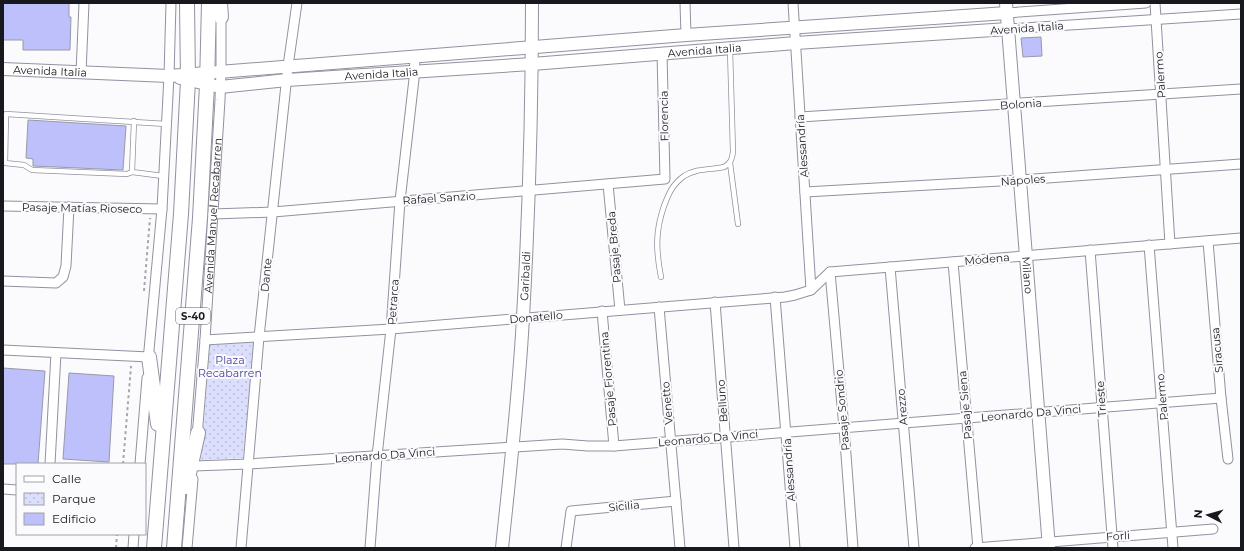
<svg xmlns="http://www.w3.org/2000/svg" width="1244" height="551" font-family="Montserrat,sans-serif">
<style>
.park{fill:url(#park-dots)}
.building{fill:#bdc0fb;stroke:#989aa7}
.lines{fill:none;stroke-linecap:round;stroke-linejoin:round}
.lane-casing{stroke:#91929f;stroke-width:6}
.street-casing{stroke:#91929f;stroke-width:11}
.secondary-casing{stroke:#91929f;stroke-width:14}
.primary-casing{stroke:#91929f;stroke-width:16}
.path{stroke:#a7a7ab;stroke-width:2;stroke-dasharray:3 3;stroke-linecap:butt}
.lane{stroke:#fff;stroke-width:4.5}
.street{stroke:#fff;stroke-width:9}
.secondary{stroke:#fff;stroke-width:12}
.primary{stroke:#fff;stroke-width:14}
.labels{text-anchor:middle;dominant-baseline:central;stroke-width:4;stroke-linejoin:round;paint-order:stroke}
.shield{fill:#fbfbfe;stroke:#5c5d61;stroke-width:1}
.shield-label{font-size:10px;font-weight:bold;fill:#18191e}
.street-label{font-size:11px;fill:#18191e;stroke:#fbfbfe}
.park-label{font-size:11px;fill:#484297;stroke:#fbfbfe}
</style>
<defs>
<pattern id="park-dots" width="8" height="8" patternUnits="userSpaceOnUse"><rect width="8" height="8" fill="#dbdefd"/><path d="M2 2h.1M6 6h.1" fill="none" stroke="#bbbed8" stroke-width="1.8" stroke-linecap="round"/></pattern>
</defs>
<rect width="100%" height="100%" fill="#fbfbfe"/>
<polygon class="park" points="254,342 243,458 201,460 210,345"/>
<g class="building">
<polygon points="3,3 69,3 69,17 71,17 70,50 23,50 23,40 3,40"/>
<polygon points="1041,37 1042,56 1023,57 1021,38"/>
<polygon points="28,120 126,126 123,170 33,166 33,159 26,158"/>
<polygon points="3,368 45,371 38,464 3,464"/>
<polygon points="69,373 114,376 109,462 63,459"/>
</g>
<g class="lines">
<g class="lane-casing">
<g id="lane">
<polyline points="134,121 132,172 163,176"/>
<polyline points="730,163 738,224"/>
<polyline points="132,172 127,174 32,170 24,165 5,163 6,114 166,124"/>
<path d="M661 277C656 251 655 232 664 206 669 193 672 185 684 176 697 168 710 170 724 167 730 164 732 160 733 152L730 50"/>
</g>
</g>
<g class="street-casing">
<g id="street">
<polyline points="685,3 686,35"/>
<polyline points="793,3 811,290"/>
<polyline points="1155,3 1170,244"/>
<polyline points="1007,13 1146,3"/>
<polyline points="1008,29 1241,14"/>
<polyline points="81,73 84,3"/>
<polyline points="800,117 1241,89"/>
<polyline points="608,184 620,310"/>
<polyline points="805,192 1020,180 1241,164"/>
<polyline points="3,206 162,209"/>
<polyline points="213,214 273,212 665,179 662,53"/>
<polyline points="1208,241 1221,398 1228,459"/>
<polyline points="1149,245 1173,548"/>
<polyline points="1090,250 1113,548"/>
<polyline points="953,262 978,548"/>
<polyline points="890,267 914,548"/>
<polyline points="830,272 844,428 853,548"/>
<polyline points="3,281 56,283 63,277 66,266 69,207"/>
<polyline points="775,297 795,548"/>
<polyline points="715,302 734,548"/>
<polyline points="659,307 680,548"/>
<polyline points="602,311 614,446"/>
<polyline points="205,340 391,329 785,297 795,295 811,290 830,272 1241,238"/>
<polyline points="3,350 149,357"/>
<polyline points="148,361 162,209 169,76 171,3"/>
<path id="s1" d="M197 437 205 340 220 100 221 71V12"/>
<polyline points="50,464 56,353"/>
<polyline points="140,464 147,378"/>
<polyline points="194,466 248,464 562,444 588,446 614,446 1221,398"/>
<polyline points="3,489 17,490"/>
<polyline points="133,548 134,534"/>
<polyline points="187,548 193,479"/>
<polyline points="241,548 259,337 288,66 297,3"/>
<polyline points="370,548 377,456 391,329 400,201 414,79 415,56"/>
<polyline points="566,548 571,511 676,501"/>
<polyline points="975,548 1213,529"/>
</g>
</g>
<g class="secondary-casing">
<g id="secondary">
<path id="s2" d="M1006 3 1049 548"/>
<path id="s3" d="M3 69 169 76 686 35 1007 13"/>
<path id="s4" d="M180 78 220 87 287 80 532 64 796 43 1008 29"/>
<path id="s5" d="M502 548C510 471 519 394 523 317 529 212 532 108 532 3"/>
</g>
</g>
<g class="primary-casing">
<g id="primary">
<polyline points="220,3 221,17"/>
<polyline points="149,357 158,424"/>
<polyline points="186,487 198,433"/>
<polyline points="154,548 181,214 188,80 187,3"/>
<polyline points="174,548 200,218 207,85 209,3"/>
</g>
</g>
<g class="path">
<polyline points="144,291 150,218"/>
<polyline points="123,464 131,366"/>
<polyline points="116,548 117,534"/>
</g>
<use href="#lane" class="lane"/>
<use href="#street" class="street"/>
<use href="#secondary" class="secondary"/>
<use href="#primary" class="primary"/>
</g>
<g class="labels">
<rect class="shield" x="176" y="308" width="34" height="16" rx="3"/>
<g class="shield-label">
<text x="193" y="316">S-40</text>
</g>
<g class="street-label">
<text transform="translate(1027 28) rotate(-4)">Avenida Italia</text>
<text stroke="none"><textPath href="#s4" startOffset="527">Avenida Italia</textPath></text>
<text stroke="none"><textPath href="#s3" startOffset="47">Avenida Italia</textPath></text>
<text stroke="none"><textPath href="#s4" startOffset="203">Avenida Italia</textPath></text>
<text transform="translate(1160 75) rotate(-94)">Palermo</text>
<text transform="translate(1021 104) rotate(-4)">Bolonia</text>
<text transform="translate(664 116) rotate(-91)">Florencia</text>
<text transform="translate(802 146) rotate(-94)">Alessandría</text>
<text transform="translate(1023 180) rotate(-4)">Nápoles</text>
<text transform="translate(439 198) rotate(-4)">Rafael Sanzio</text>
<text transform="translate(82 208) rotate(1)">Pasaje Matías Rioseco</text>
<text stroke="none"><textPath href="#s1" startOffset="222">Avenida Manuel Recabarren</textPath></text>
<text transform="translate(614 247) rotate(-95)">Pasaje Breda</text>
<text transform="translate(987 259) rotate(-5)">Módena</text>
<text transform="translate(266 275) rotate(-84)">Dante</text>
<text stroke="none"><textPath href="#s5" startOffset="273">Garibaldi</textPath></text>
<text stroke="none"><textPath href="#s2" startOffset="273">Milano</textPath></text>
<text transform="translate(393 302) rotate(-86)">Petrarca</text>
<text transform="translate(536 317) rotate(-5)">Donatello</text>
<text transform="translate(1217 350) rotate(-95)">Siracusa</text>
<text transform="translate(608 379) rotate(-95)">Pasaje Fiorentina</text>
<text transform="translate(1162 397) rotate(-95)">Palermo</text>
<text transform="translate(1101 399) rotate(-94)">Trieste</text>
<text transform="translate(722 401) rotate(-94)">Belluno</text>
<text transform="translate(667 403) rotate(-95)">Venetto</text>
<text transform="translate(965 405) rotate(-95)">Pasaje Siena</text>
<text transform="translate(902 407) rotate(-95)">Arezzo</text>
<text transform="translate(842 410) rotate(-95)">Pasaje Sondrio</text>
<text transform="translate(1031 413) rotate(-5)">Leonardo Da Vinci</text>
<text transform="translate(708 438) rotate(-5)">Leonardo Da Vinci</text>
<text transform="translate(385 455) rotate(-4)">Leonardo Da Vinci</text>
<text transform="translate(789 470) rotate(-94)">Alessandría</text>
<text transform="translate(624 506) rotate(-6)">Sicilia</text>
<text transform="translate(1118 536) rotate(-4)">Forli</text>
</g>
<g class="park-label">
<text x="230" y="360">Plaza<tspan x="230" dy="13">Recabarren</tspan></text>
</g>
</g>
<rect width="1244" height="551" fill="none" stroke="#18191e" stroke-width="8"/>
<rect x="16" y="463" width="130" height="72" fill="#fbfbfe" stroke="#a0a1a4"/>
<rect x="24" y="476" width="20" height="6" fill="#ffffff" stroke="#a0a1a4"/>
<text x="52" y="483" font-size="12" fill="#18191e">Calle</text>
<rect x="24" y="493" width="20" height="12" fill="url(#park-dots)" stroke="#a0a1a4"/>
<text x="52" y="503" font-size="12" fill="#18191e">Parque</text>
<rect x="24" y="513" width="20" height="12" fill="#bdc0fb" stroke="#a0a1a4"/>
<text x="52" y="523" font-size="12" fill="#18191e">Edificio</text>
<g transform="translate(1208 515) rotate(276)" stroke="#fbfbfe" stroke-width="3" paint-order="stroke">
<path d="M0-3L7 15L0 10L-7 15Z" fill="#18191e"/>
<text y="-6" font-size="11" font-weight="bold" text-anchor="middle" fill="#18191e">N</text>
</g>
</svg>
